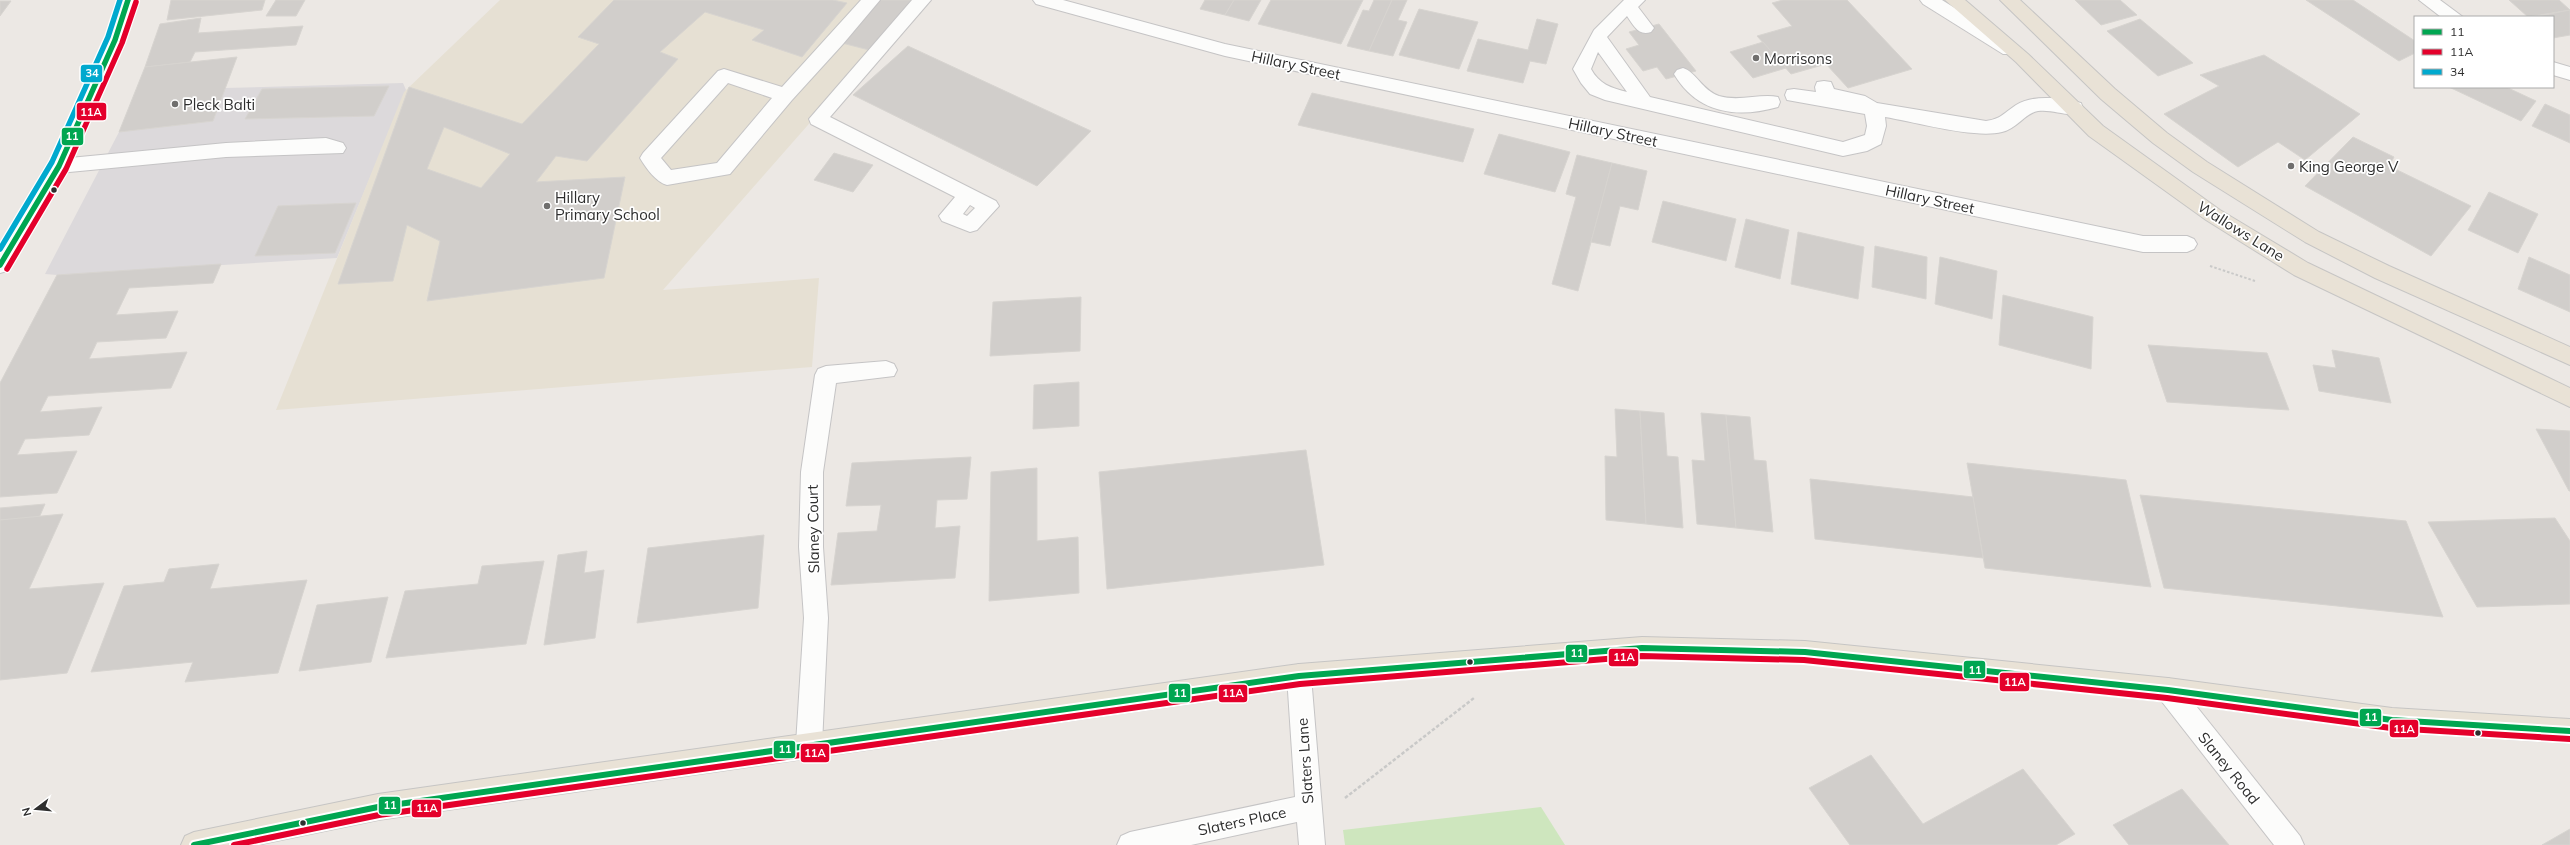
<svg xmlns="http://www.w3.org/2000/svg" width="2570" height="845" font-family="Mulish,sans-serif">
<style>
.industrial{fill:#dcd9db}
.education{fill:#e6e0d3}
.green{fill:#cee6be}
.building{fill:#d1cecb;stroke:#d7d4d0;fill-rule:evenodd}
.lines{fill:none;stroke-linecap:round;stroke-linejoin:round}
.service-casing{stroke:#c5c4c5;stroke-width:2}
.minor-casing{stroke:#c5c4c5;stroke-width:2}
.tertiary-casing{stroke:#c5c4c5;stroke-width:2}
.trunk-casing{stroke:#c6c5c4;stroke-width:2}
.path-far1{stroke:#c9c9c8;stroke-width:2;stroke-dasharray:2.5 2;stroke-linecap:butt}
.path{stroke:#c9c9c8;stroke-width:2.5;stroke-dasharray:3.5 2;stroke-linecap:butt}
.service{fill:#fcfcfb;fill-rule:evenodd}
.minor{fill:#fcfcfb;fill-rule:evenodd}
.tertiary{fill:#fcfcfb;fill-rule:evenodd}
.trunk{fill:#e9e2d6;fill-rule:evenodd}
.bus-1-far1-casing{stroke:#fff;stroke-width:8}
.bus-1-casing{stroke:#fff;stroke-width:10}
.bus-2-far1-casing{stroke:#fff;stroke-width:8}
.bus-2-casing{stroke:#fff;stroke-width:10}
.bus-3-casing{stroke:#fff;stroke-width:8}
.bus-1-far1{stroke:#00a651;stroke-width:5.5}
.bus-1{stroke:#00a651;stroke-width:6}
.bus-2-far1{stroke:#e4002b;stroke-width:5.5}
.bus-2{stroke:#e4002b;stroke-width:6}
.bus-3{stroke:#00a9ce;stroke-width:5.5}
.poi-dot{fill:#706f6e;stroke:#fff;stroke-width:1.5}
.bus-dot{fill:#2e2e2e;stroke:#fff;stroke-width:1.5}
.labels{text-anchor:middle;dominant-baseline:central;stroke-width:3.5;stroke-linejoin:round;paint-order:stroke}
.poi-label{font-size:15px;fill:#2e2e2e;stroke:#fff;text-anchor:start}
.street-label{font-size:15px;fill:#2e2e2e;stroke:#fff}
.line-badge{stroke:#fff;stroke-width:1.5}
.badge-label{font-size:11px;text-anchor:middle;font-weight:bold;fill:#fff}
</style>
<rect width="100%" height="100%" fill="#ece8e4"/>
<polygon class="industrial" points="403,83 406,90 337,258 57,275 45,274 119,132 213,121 225,88"/>
<polygon class="education" points="500,0 876,0 873,51 663,290 819,278 812,367 276,410 404,92"/>
<polygon class="green" points="1541,807 1565,845 1345,845 1343,830"/>
<g class="building">
<polygon points="171,0 265,0 262,10 167,20"/>
<polygon points="276,0 305,0 296,16 266,16"/>
<path d="M614 0H833L847 3 802 57 752 40 764 30 705 12 660 52 678 59 587 161 556 156 536 182 625 177 604 278 427 301 440 241 407 225 393 281 338 284 409 87 522 124 599 44 578 37ZM444 127 510 154 481 188 427 169Z"/>
<polygon points="876,0 911,0 873,51 842,43"/>
<polygon points="1205,0 1234,0 1225,15 1200,9"/>
<polygon points="1234,0 1261,0 1249,21 1225,15"/>
<polygon points="1271,0 1363,0 1341,44 1258,24"/>
<polygon points="1374,0 1392,0 1369,51 1347,46 1363,10 1369,11"/>
<polygon points="1392,0 1407,0 1398,20 1407,22 1393,56 1369,51"/>
<polygon points="1783,0 1847,0 1912,69 1848,88 1826,64 1791,74 1757,36 1792,26 1772,3"/>
<polygon points="2075,0 2120,0 2137,15 2101,25"/>
<polygon points="2306,0 2353,0 2415,41 2415,53 2399,61"/>
<polygon points="2509,0 2559,0 2570,10 2528,17"/>
<polygon points="0,1 11,1 0,16"/>
<polygon points="1419,9 1478,22 1459,69 1399,55"/>
<polygon points="2570,10 2570,35 2553,38 2553,17 2534,17"/>
<polygon points="201,18 198,33 303,26 296,45 195,52 190,62 145,67 160,24"/>
<polygon points="1537,19 1558,24 1546,64 1530,61 1523,83 1467,71 1478,39 1528,50"/>
<polygon points="2140,19 2193,63 2158,76 2107,31"/>
<polygon points="1659,24 1696,71 1666,79 1657,67 1643,71 1626,49 1639,45 1629,32"/>
<polygon points="1763,42 1786,68 1753,78 1730,52"/>
<polygon points="908,46 1091,131 1037,186 853,95"/>
<polygon points="2264,55 2360,114 2305,160 2278,142 2238,167 2164,114 2219,86 2200,75"/>
<polygon points="237,57 213,121 119,132 145,67"/>
<polygon points="389,86 374,116 245,119 262,89"/>
<polygon points="2449,87 2506,87 2536,101 2521,121"/>
<polygon points="1312,93 1474,129 1463,162 1298,125"/>
<polygon points="2545,104 2570,115 2570,143 2532,126"/>
<polygon points="1499,134 1570,152 1555,192 1484,174"/>
<polygon points="2353,137 2394,157 2389,166 2471,206 2431,256 2305,186"/>
<polygon points="834,153 873,165 853,192 814,180"/>
<polygon points="1577,155 1612,163 1578,291 1552,284 1576,197 1566,194"/>
<polygon points="1612,163 1647,171 1638,210 1620,206 1610,246 1591,242"/>
<polygon points="2489,192 2538,214 2518,253 2468,230"/>
<polygon points="1663,201 1736,219 1726,261 1652,242"/>
<polygon points="356,203 335,253 255,256 278,206"/>
<polygon points="1746,219 1789,230 1780,279 1735,267"/>
<polygon points="1798,232 1864,247 1858,299 1791,284"/>
<polygon points="1875,246 1927,257 1926,299 1872,287"/>
<polygon points="1940,257 1997,271 1992,319 1935,304"/>
<polygon points="2529,257 2570,275 2570,312 2518,289"/>
<polygon points="221,264 213,283 129,288 116,315 178,311 166,338 97,342 89,359 187,352 171,388 48,396 40,412 102,407 89,435 25,439 17,455 77,451 57,493 0,497 0,383 57,275"/>
<polygon points="2003,295 2093,317 2091,369 1999,345"/>
<polygon points="1081,297 1080,351 990,356 993,302"/>
<polygon points="2148,345 2267,353 2289,410 2167,402"/>
<polygon points="2332,350 2379,358 2391,403 2319,391 2313,365 2336,368"/>
<polygon points="1079,382 1079,426 1033,429 1034,385"/>
<polygon points="1615,409 1640,411 1646,524 1606,520 1605,456 1617,457"/>
<polygon points="1640,411 1664,413 1667,456 1678,457 1683,528 1646,524"/>
<polygon points="1701,413 1726,415 1736,528 1697,524 1692,460 1705,461"/>
<polygon points="1726,415 1750,417 1754,460 1766,461 1773,532 1736,528"/>
<polygon points="2536,429 2570,431 2570,491 2569,491"/>
<polygon points="1306,450 1324,565 1107,589 1099,472"/>
<polygon points="971,457 967,499 937,500 935,528 960,526 955,578 831,585 838,533 877,531 881,505 846,506 852,463"/>
<polygon points="1967,463 2126,480 2151,587 1985,568"/>
<polygon points="1037,468 1037,541 1078,537 1079,593 989,601 991,472"/>
<polygon points="1810,479 1973,497 1983,558 1815,539"/>
<polygon points="2140,495 2406,521 2443,617 2164,588"/>
<polygon points="45,504 39,518 0,520 0,508"/>
<polygon points="63,514 29,589 104,583 67,673 0,680 0,520"/>
<polygon points="2555,518 2570,541 2570,604 2477,607 2428,522"/>
<polygon points="764,535 758,608 637,623 648,548"/>
<polygon points="587,551 584,573 604,570 595,638 544,645 558,555"/>
<polygon points="544,561 526,644 386,658 405,591 478,584 482,566"/>
<polygon points="219,564 210,589 307,580 278,673 185,682 193,662 91,672 124,586 164,582 169,569"/>
<polygon points="388,597 371,662 299,671 317,605"/>
<polygon points="1871,755 1923,824 2023,769 2075,834 2056,845 1850,845 1809,788"/>
<polygon points="2182,789 2229,845 2129,845 2113,825"/>
<polygon points="2570,829 2570,845 2542,845"/>
</g>
<g class="lines">
<g class="service-casing">
<g id="service">
<path d="M861 0H880L843 44 792 100 730 174 667 185C656 182 646 168 640 158L643 153 718 71 724 69 782 87ZM728 83 772 98 717 163 671 170 661 158Z"/>
<path d="M912 0H931L830 117 996 201 999 206 977 230 970 232 942 221 939 216 955 197 811 124 809 119ZM970 205 975 208 967 216 963 214Z"/>
<path d="M1624 0H1645L1638 7 1654 28 1651 32C1638 36 1634 26 1627 16L1607 37 1650 97 1843 142 1865 135 1867 126 1865 114 1787 100 1785 95 1787 90 1794 89 1816 92 1815 87 1817 82 1824 81 1831 82 1834 89 1865 96 1877 103 1986 121C2001 119 2004 113 2016 105 2034 94 2061 98 2081 103L2083 108 2081 113C2066 117 2053 109 2038 111 2025 113 2017 129 2002 132 1975 139 1915 122 1885 117L1886 126 1881 144 1867 151 1843 156 1605 100 1590 94 1581 83 1573 69 1594 30ZM1598 52 1627 92C1611 88 1599 84 1591 69Z"/>
<polygon points="1920,0 1942,0 2015,46 2018,50 2015,54 2003,54 1923,4"/>
<path d="M1683 68C1696 72 1702 90 1719 96 1740 102 1761 93 1778 97L1780 102 1778 107C1736 119 1697 113 1674 74L1677 70Z"/>
<polygon points="326,138 343,143 346,148 343,153 226,157 59,173 52,171 49,166 52,161 59,159 226,143"/>
</g>
</g>
<g class="minor-casing">
<g id="minor">
<polygon points="1033,0 1063,0 1225,44 2143,236 2187,236 2194,239 2197,244 2194,249 2187,252 2143,252 1225,56 1036,4"/>
<polygon points="2419,0 2440,0 2463,17 2441,17"/>
<polygon points="2553,62 2570,67 2570,80 2553,75"/>
<polygon points="886,361 894,364 897,370 894,376 836,383 823,472 823,547 828,618 822,744 818,753 809,756 800,753 796,744 804,618 799,547 801,472 815,375 818,369 826,366"/>
<polygon points="1299,664 1308,668 1311,676 1325,845 1299,845 1297,822 1191,845 1117,845 1121,836 1130,832 1295,797 1287,676 1290,668"/>
<polygon points="2168,678 2177,682 2300,836 2304,845 2274,845 2159,698 2156,690 2159,682"/>
</g>
</g>
<g class="tertiary-casing">
<polygon id="tertiary" points="119,0 137,0 124,40 69,166 7,271 0,273 0,248 50,165 106,40"/>
</g>
<g class="trunk-casing">
<g id="trunk">
<polygon points="1945,0 1965,0 2028,54 2103,126 2220,210 2308,263 2570,388 2570,407 2294,275 2206,220 2089,136 2016,62"/>
<polygon points="2000,0 2020,0 2115,89 2167,133 2207,162 2319,232 2389,266 2570,347 2570,365 2375,278 2305,242 2193,172 2153,143 2101,99"/>
<polygon points="1642,637 1805,641 2168,678 2392,708 2570,719 2570,743 2392,732 2168,702 1805,663 1642,659 1299,688 378,820 257,845 181,845 185,836 194,832 378,794 1299,664"/>
</g>
</g>
<polyline class="path-far1" points="2210,266 2255,281"/>
<polyline class="path" points="1345,798 1474,698"/>
<use href="#service" class="service"/>
<use href="#minor" class="minor"/>
<use href="#tertiary" class="tertiary"/>
<use href="#trunk" class="trunk"/>
<g class="bus-1-far1-casing">
<polyline id="bus-1-far1" points="0,265 59,166 115,40 128,0"/>
</g>
<g class="bus-1-casing">
<polyline id="bus-1" points="194,845 378,807 1299,676 1642,648 1805,652 2168,690 2392,720 2570,731"/>
</g>
<g class="bus-2-far1-casing">
<polyline id="bus-2-far1" points="7,269 66,169 122,43 136,2"/>
</g>
<g class="bus-2-casing">
<polyline id="bus-2" points="234,845 379,815 1300,684 1642,656 1804,660 2167,698 2391,728 2570,739"/>
</g>
<g class="bus-3-casing">
<polyline id="bus-3" points="0,249 52,162 108,37 120,0"/>
</g>
<use href="#bus-1-far1" class="bus-1-far1"/>
<use href="#bus-1" class="bus-1"/>
<use href="#bus-2-far1" class="bus-2-far1"/>
<use href="#bus-2" class="bus-2"/>
<use href="#bus-3" class="bus-3"/>
</g>
<g class="poi-dot">
<circle cx="1756" cy="58" r="4"/>
<circle cx="175" cy="104" r="4"/>
<circle cx="2291" cy="166" r="4"/>
<circle cx="547" cy="206" r="4"/>
</g>
<g class="bus-dot">
<circle cx="54" cy="190" r="3.5"/>
<circle cx="1470" cy="662" r="3.5"/>
<circle cx="2478" cy="733" r="3.5"/>
<circle cx="303" cy="823" r="3.5"/>
</g>
<g class="labels">
<g class="poi-label">
<text x="1764" y="58">Morrisons</text>
<text x="183" y="104">Pleck Balti</text>
<text x="2299" y="166">King George V</text>
<text x="555" y="197">Hillary<tspan x="555" dy="17">Primary School</tspan></text>
</g>
<g class="street-label">
<text transform="translate(1296 65) rotate(12)">Hillary Street</text>
<text transform="translate(1613 132) rotate(12)">Hillary Street</text>
<text transform="translate(1930 199) rotate(12)">Hillary Street</text>
<text transform="translate(2241 231) rotate(32)">Wallows Lane</text>
<text transform="translate(813 529) rotate(-91)">Slaney Court</text>
<text transform="translate(1305 761) rotate(-94)">Slaters Lane</text>
<text transform="translate(2229 768) rotate(51)">Slaney Road</text>
<text transform="translate(1242 821) rotate(-12)">Slaters Place</text>
</g>
</g>
<g class="line-badge">
<rect x="80" y="64" width="23" height="19" rx="4" fill="#00a9ce"/>
<rect x="76" y="102" width="31" height="19" rx="4" fill="#e4002b"/>
<rect x="61" y="127" width="23" height="19" rx="4" fill="#00a651"/>
<rect x="1565" y="644" width="23" height="19" rx="4" fill="#00a651"/>
<rect x="1608" y="648" width="31" height="19" rx="4" fill="#e4002b"/>
<rect x="1963" y="660" width="23" height="19" rx="4" fill="#00a651"/>
<rect x="1999" y="672" width="31" height="20" rx="4" fill="#e4002b"/>
<rect x="1168" y="683" width="23" height="20" rx="4" fill="#00a651"/>
<rect x="1218" y="684" width="30" height="19" rx="4" fill="#e4002b"/>
<rect x="2359" y="708" width="23" height="19" rx="4" fill="#00a651"/>
<rect x="2389" y="719" width="30" height="19" rx="4" fill="#e4002b"/>
<rect x="773" y="740" width="23" height="19" rx="4" fill="#00a651"/>
<rect x="800" y="743" width="30" height="20" rx="4" fill="#e4002b"/>
<rect x="378" y="796" width="23" height="19" rx="4" fill="#00a651"/>
<rect x="411" y="799" width="31" height="19" rx="4" fill="#e4002b"/>
</g>
<g class="badge-label">
<text x="92" y="77">34</text>
<text x="91" y="116">11A</text>
<text x="72" y="140">11</text>
<text x="1577" y="657">11</text>
<text x="1624" y="661">11A</text>
<text x="1975" y="674">11</text>
<text x="2015" y="686">11A</text>
<text x="1180" y="697">11</text>
<text x="1233" y="697">11A</text>
<text x="2371" y="721">11</text>
<text x="2404" y="733">11A</text>
<text x="785" y="753">11</text>
<text x="815" y="757">11A</text>
<text x="390" y="809">11</text>
<text x="427" y="812">11A</text>
</g>
<rect x="2414" y="16" width="140" height="72" fill="#ffffff" stroke="#ababab"/>
<rect x="2422" y="29" width="20" height="6" fill="#00a651" stroke="#ababab"/>
<text x="2450" y="36" font-size="12" fill="#2e2e2e">11</text>
<rect x="2422" y="49" width="20" height="6" fill="#e4002b" stroke="#ababab"/>
<text x="2450" y="56" font-size="12" fill="#2e2e2e">11A</text>
<rect x="2422" y="69" width="20" height="6" fill="#00a9ce" stroke="#ababab"/>
<text x="2450" y="76" font-size="12" fill="#2e2e2e">34</text>
<g transform="translate(36 809) rotate(254)" stroke="#ffffff" stroke-width="3" paint-order="stroke">
<path d="M0-3L7 15L0 10L-7 15Z" fill="#2e2e2e"/>
<text y="-6" font-size="11" font-weight="bold" text-anchor="middle" fill="#2e2e2e">N</text>
</g>
</svg>
